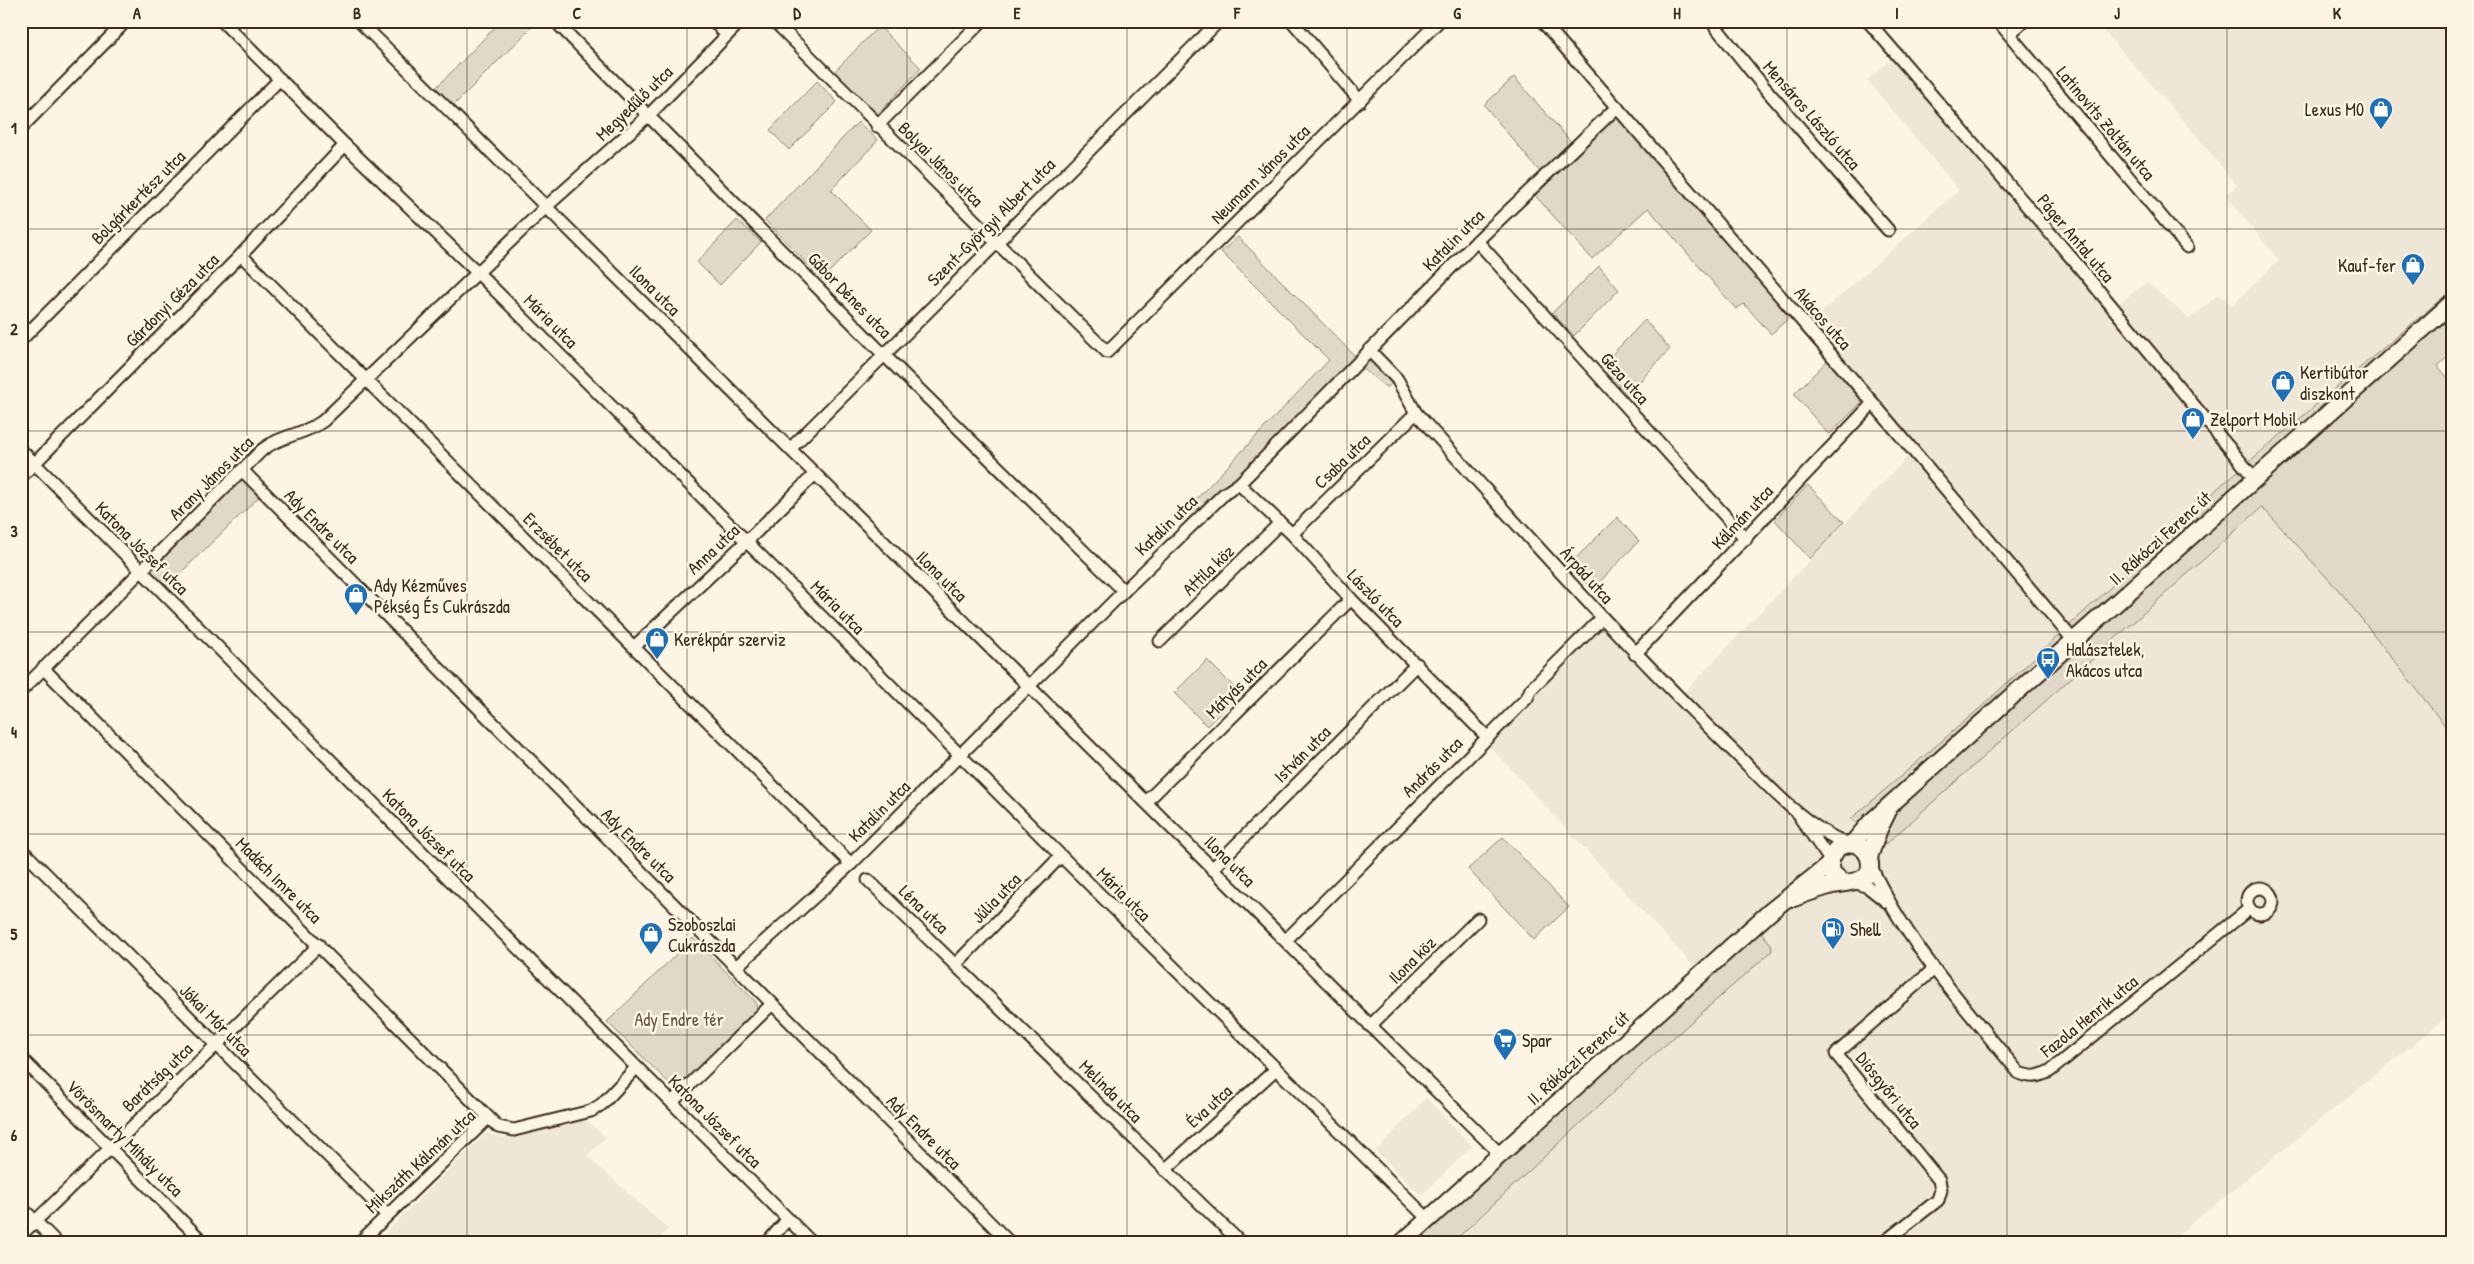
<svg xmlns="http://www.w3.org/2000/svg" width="2474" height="1264" font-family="'Patrick Hand',sans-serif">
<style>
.built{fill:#eee6d6}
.green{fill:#e0d8c8;stroke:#8e8173}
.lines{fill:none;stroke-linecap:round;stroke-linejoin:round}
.street-casing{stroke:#3b2a1e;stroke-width:15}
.secondary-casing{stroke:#3b2a1e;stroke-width:20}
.street{stroke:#fcf5e5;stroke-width:11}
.secondary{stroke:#fcf5e5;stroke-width:16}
.grid{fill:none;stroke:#3b2a1e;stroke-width:1;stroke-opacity:0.55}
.labels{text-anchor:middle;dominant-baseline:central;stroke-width:5;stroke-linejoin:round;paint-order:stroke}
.street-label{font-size:18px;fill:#3b2a1e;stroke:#fcf5e5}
.poi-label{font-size:18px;fill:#3b2a1e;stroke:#fcf5e5;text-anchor:start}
.park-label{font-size:18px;fill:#645648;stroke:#fcf5e5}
.neatline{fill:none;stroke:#3b2a1e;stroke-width:2}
.grid-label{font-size:16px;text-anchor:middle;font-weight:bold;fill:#3b2a1e}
</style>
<rect width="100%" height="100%" fill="#fcf5e5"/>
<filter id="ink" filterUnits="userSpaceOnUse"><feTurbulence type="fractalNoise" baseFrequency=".02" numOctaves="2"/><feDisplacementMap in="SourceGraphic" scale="10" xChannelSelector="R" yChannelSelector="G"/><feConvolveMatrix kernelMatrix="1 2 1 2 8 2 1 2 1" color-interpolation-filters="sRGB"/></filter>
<g filter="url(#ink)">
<g class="built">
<polygon points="2095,21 2453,21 2453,289 2218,488 1980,708 1851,819 1885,845 2262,507 2342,594 2453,736 2453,1012 2168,1243 1452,1243 1648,1060 1747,972 1705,983 1688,960 1484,740 1602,618 1679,698 1918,446 1813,320 1959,190 1867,80 1901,51 2115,306 2147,282 2189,319 2219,294 2232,306 2279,260 2225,195 2237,186 2196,135"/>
<polygon points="1426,1098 1472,1146 1421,1196 1376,1151"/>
<polygon points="585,1120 606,1137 587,1156 668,1229 655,1243 375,1243 486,1133 505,1138"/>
</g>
<g class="green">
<polygon points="501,21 538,21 452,107 435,89"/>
<polygon points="879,26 921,68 875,117 832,74"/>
<polygon points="1514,77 1572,143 1540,172 1484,105"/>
<polygon points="817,81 837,102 789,150 770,130"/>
<polygon points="1619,115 1790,317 1771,334 1744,304 1736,309 1648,208 1592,259 1532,192"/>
<polygon points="858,122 878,140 831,190 871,230 822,279 765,220"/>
<polygon points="737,220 761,242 720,285 697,262"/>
<polygon points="1238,237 1356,357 1372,358 1392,383 1387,388 1362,368 1303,426 1191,519 1183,513 1329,360 1221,252"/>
<polygon points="1599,266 1619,290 1574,336 1552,313"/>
<polygon points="2453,289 2453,352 2438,366 2453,384 2453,736 2342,594 2262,507 1885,845 1851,819 1980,708 2218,488"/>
<polygon points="1645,320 1670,349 1627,395 1602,365"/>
<polygon points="1828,360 1862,402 1829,435 1794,394"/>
<polygon points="243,480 261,495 166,587 147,569 238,481"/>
<polygon points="1808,485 1844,522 1810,559 1775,520"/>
<polygon points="1617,517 1639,541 1592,590 1569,565"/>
<polygon points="1207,660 1240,693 1207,726 1174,693"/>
<polygon points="1503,837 1569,907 1534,940 1468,869"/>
<polygon points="1759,930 1771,944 1772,951 1648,1060 1452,1243 1417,1243 1503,1162 1705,983 1711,974"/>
<polygon points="693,938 756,1002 757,1010 676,1090 607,1022"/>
</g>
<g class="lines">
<g class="street-casing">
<g id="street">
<polyline points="222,21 345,145 477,272 1061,856 1428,1219"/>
<polyline points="359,21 1501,1155"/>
<polyline points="555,21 883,354 1124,591"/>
<polyline points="713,21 727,35"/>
<polyline points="774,21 1107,352 1439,21"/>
<polyline points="1292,21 1360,101"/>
<polyline points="1542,21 1873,403 2074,641"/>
<polyline points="1711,21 1764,87 1888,230"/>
<polyline points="1868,21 2075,262 2255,479"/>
<polyline points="1998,21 2187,247"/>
<polyline points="2009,34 2024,21"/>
<polyline points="877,126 982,21"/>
<polyline points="21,128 126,21"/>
<polyline points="1477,241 1746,539"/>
<polyline points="241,255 851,864"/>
<polyline points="21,340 280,79"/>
<path d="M1369 350 1397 379 1416 413C1518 525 1618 639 1727 745 1763 779 1799 824 1846 843"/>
<polyline points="790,449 1219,21"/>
<polyline points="21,450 812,1243"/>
<polyline points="243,471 1010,1243"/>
<polyline points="21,477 241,255 345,145"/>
<polyline points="1239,484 1292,534 1351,599 1487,737"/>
<polyline points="1292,534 1416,413"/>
<polyline points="1160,641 1280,523"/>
<polyline points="634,647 747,541 815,474"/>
<polyline points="1635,654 1873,403"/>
<polyline points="43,668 498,1127 514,1130 591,1111 602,1104 636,1068"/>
<path d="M21 691 262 450C281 435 304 435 323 421L547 206 649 115 741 21"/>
<polyline points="1146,802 1351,599"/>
<polyline points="1801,819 1830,860"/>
<polyline points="21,849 387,1215"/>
<path d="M1870 864C1905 942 1965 1007 2019 1073 2032 1078 2038 1077 2050 1071L2249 909"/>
<polyline points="1212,869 1417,664"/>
<polyline points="868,880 1241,1243"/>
<polyline points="1857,883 1868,887 1887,902"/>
<circle cx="2260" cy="901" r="13"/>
<polyline points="1286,940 1527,698 1531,689 1602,618"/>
<polyline points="956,964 1061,856"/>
<polyline points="737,966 851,864 1124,591 1224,494 1239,484 1477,241 1617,107"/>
<polyline points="1370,1026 1478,919"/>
<polyline points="21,1058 204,1243"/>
<polyline points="672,1102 772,1004"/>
<polyline points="1165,1170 1276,1069"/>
<polyline points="21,1207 57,1243"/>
<polyline points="21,1235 319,945"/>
<polyline points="359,1243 488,1118"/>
<polyline points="767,1243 788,1219"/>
<polyline points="1883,1243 1938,1200 1941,1190 1939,1180 1836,1054 1934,969"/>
</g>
</g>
<g class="secondary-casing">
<g id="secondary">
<polyline points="1853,843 1871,822 2453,302"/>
<polyline points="1869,857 1879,829 1887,813"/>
<path d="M1794 898C1806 893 1819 889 1832 885 1847 882 1876 884 1869 858 1867 850 1860 846 1853 843L1838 847 1830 860 1832 873 1844 883"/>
<polyline points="1402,1243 1771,911 1829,865"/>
</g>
</g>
<use href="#street" class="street"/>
<use href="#secondary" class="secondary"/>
</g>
</g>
<path class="grid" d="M247 21V1243M467 21V1243M687 21V1243M907 21V1243M1127 21V1243M1347 21V1243M1567 21V1243M1787 21V1243M2007 21V1243M2227 21V1243M21 229H2453M21 431H2453M21 632H2453M21 834H2453M21 1035H2453"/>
<defs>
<g id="shop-pin" transform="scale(1.25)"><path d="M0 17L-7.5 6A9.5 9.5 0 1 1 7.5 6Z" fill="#1f6fb2" stroke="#fcf5e5"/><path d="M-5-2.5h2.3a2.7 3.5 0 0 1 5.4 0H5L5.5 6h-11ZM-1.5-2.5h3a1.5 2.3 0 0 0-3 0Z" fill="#fff"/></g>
<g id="bus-pin" transform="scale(1.25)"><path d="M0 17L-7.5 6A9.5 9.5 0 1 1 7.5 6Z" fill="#1f6fb2" stroke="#fcf5e5"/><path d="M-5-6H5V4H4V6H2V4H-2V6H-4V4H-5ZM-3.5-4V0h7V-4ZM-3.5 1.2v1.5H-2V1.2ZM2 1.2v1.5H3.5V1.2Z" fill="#fff"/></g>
<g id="fuel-pin" transform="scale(1.25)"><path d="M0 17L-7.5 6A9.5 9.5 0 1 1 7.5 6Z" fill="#1f6fb2" stroke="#fcf5e5"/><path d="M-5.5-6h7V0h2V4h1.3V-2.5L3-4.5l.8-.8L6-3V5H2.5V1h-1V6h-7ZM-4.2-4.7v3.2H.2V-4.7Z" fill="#fff"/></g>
<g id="supermarket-pin" transform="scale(1.25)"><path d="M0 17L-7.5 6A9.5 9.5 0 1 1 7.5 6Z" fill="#1f6fb2" stroke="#fcf5e5"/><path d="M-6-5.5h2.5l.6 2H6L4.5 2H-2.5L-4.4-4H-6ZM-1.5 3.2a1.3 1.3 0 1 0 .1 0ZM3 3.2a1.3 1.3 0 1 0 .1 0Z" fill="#fff"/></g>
</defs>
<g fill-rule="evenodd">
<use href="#shop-pin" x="2381" y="109"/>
<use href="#shop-pin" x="2413" y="265"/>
<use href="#shop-pin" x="2283" y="382"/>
<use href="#shop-pin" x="2193" y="419"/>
<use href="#shop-pin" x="356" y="595"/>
<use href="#shop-pin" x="657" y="639"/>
<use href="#bus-pin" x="2048" y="659"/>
<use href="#fuel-pin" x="1833" y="929"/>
<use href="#shop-pin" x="651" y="934"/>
<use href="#supermarket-pin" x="1505" y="1040"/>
</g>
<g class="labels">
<g class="street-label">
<text transform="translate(634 103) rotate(-44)">Megyedűlő utca</text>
<text transform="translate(1812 115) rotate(49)">Mensáros László utca</text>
<text transform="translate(2106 123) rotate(50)">Latinovits Zoltán utca</text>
<text transform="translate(941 164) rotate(45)">Bolyai János utca</text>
<text transform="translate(1260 174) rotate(-45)">Neumann János utca</text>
<text transform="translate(138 197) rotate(-45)">Bolgárkertész utca</text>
<text transform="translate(991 222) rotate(-45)">Szent-Györgyi Albert utca</text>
<text transform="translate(2076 238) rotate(50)">Páger Antal utca</text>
<text transform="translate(1453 240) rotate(-45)">Katalin utca</text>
<text transform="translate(655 290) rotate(45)">Ilona utca</text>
<text transform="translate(850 295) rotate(46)">Gábor Dénes utca</text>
<text transform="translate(172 300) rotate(-45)">Gárdonyi Géza utca</text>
<text transform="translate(1823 318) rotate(49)">Akácos utca</text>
<text transform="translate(551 321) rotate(45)">Mária utca</text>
<text transform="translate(1625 378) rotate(48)">Géza utca</text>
<text transform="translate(1342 461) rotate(-44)">Csaba utca</text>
<text transform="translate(211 478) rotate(-45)">Arany János utca</text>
<text transform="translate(1742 517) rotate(-47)">Kálmán utca</text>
<text transform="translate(1166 525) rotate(-44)">Katalin utca</text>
<text transform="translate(322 526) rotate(45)">Ady Endre utca</text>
<text transform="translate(2160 538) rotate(-42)">II. Rákóczi Ferenc út</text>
<text transform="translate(558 547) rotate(45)">Erzsébet utca</text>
<text transform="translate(142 548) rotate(45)">Katona József utca</text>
<text transform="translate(713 549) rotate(-43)">Anna utca</text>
<text transform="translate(1208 570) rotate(-44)">Attila köz</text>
<text transform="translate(1587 575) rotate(48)">Árpád utca</text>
<text transform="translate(942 576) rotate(45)">Ilona utca</text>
<text transform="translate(1376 598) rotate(46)">László utca</text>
<text transform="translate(838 607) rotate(45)">Mária utca</text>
<text transform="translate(1236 688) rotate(-45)">Mátyás utca</text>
<text transform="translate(1302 754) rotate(-45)">István utca</text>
<text transform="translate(1432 767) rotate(-45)">András utca</text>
<text transform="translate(879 811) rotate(-45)">Katalin utca</text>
<text transform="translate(429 835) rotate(45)">Katona József utca</text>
<text transform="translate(639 845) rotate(45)">Ady Endre utca</text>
<text transform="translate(1230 861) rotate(45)">Ilona utca</text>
<text transform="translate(279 880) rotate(45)">Madách Imre utca</text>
<text transform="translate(1124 894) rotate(45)">Mária utca</text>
<text transform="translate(996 898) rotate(-46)">Júlia utca</text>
<text transform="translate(924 909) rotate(44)">Léna utca</text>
<text transform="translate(1412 960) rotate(-45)">Ilona köz</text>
<text transform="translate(2089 1016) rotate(-39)">Fazola Henrik utca</text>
<text transform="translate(216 1020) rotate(45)">Jókai Mór utca</text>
<text transform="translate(1578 1058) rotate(-42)">II. Rákóczi Ferenc út</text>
<text transform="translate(157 1077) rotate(-44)">Barátság utca</text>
<text transform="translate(1889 1090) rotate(51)">Diósgyőri utca</text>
<text transform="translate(1111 1091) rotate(45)">Melinda utca</text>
<text transform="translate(1209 1106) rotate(-42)">Éva utca</text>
<text transform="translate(715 1121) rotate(45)">Katona József utca</text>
<text transform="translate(924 1132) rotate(45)">Ady Endre utca</text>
<text transform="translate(125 1138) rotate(45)">Vörösmarty Mihály utca</text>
<text transform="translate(420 1161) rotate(-43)">Mikszáth Kálmán utca</text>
</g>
<g class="poi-label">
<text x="2364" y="109" text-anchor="end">Lexus M0</text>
<text x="2396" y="265" text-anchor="end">Kauf-fer</text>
<text x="2300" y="372">Kertibútor<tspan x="2300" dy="21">diszkont</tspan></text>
<text x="2210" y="419">Zelport Mobil</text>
<text x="374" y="585">Ady Kézműves<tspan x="374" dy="21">Pékség És Cukrászda</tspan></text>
<text x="674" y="639">Kerékpár szerviz</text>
<text x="2066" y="649">Halásztelek,<tspan x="2066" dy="21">Akácos utca</tspan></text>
<text x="668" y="924">Szoboszlai<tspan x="668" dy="21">Cukrászda</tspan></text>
<text x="1850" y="929">Shell</text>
<text x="1522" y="1040">Spar</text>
</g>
<g class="park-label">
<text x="679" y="1019">Ady Endre tér</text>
</g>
</g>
<rect width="2474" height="1264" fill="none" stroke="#fcf5e5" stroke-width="55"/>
<rect x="28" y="28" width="2418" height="1208" class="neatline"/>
<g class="grid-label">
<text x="137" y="19">A</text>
<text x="357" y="19">B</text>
<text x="577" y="19">C</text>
<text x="797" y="19">D</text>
<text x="1017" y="19">E</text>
<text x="1237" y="19">F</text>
<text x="1457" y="19">G</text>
<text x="1677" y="19">H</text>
<text x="1897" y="19">I</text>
<text x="2117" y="19">J</text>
<text x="2337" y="19">K</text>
<text x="14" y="134">1</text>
<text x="14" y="335">2</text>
<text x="14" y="537">3</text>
<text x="14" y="738">4</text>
<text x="14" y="940">5</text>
<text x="14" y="1141">6</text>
</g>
</svg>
